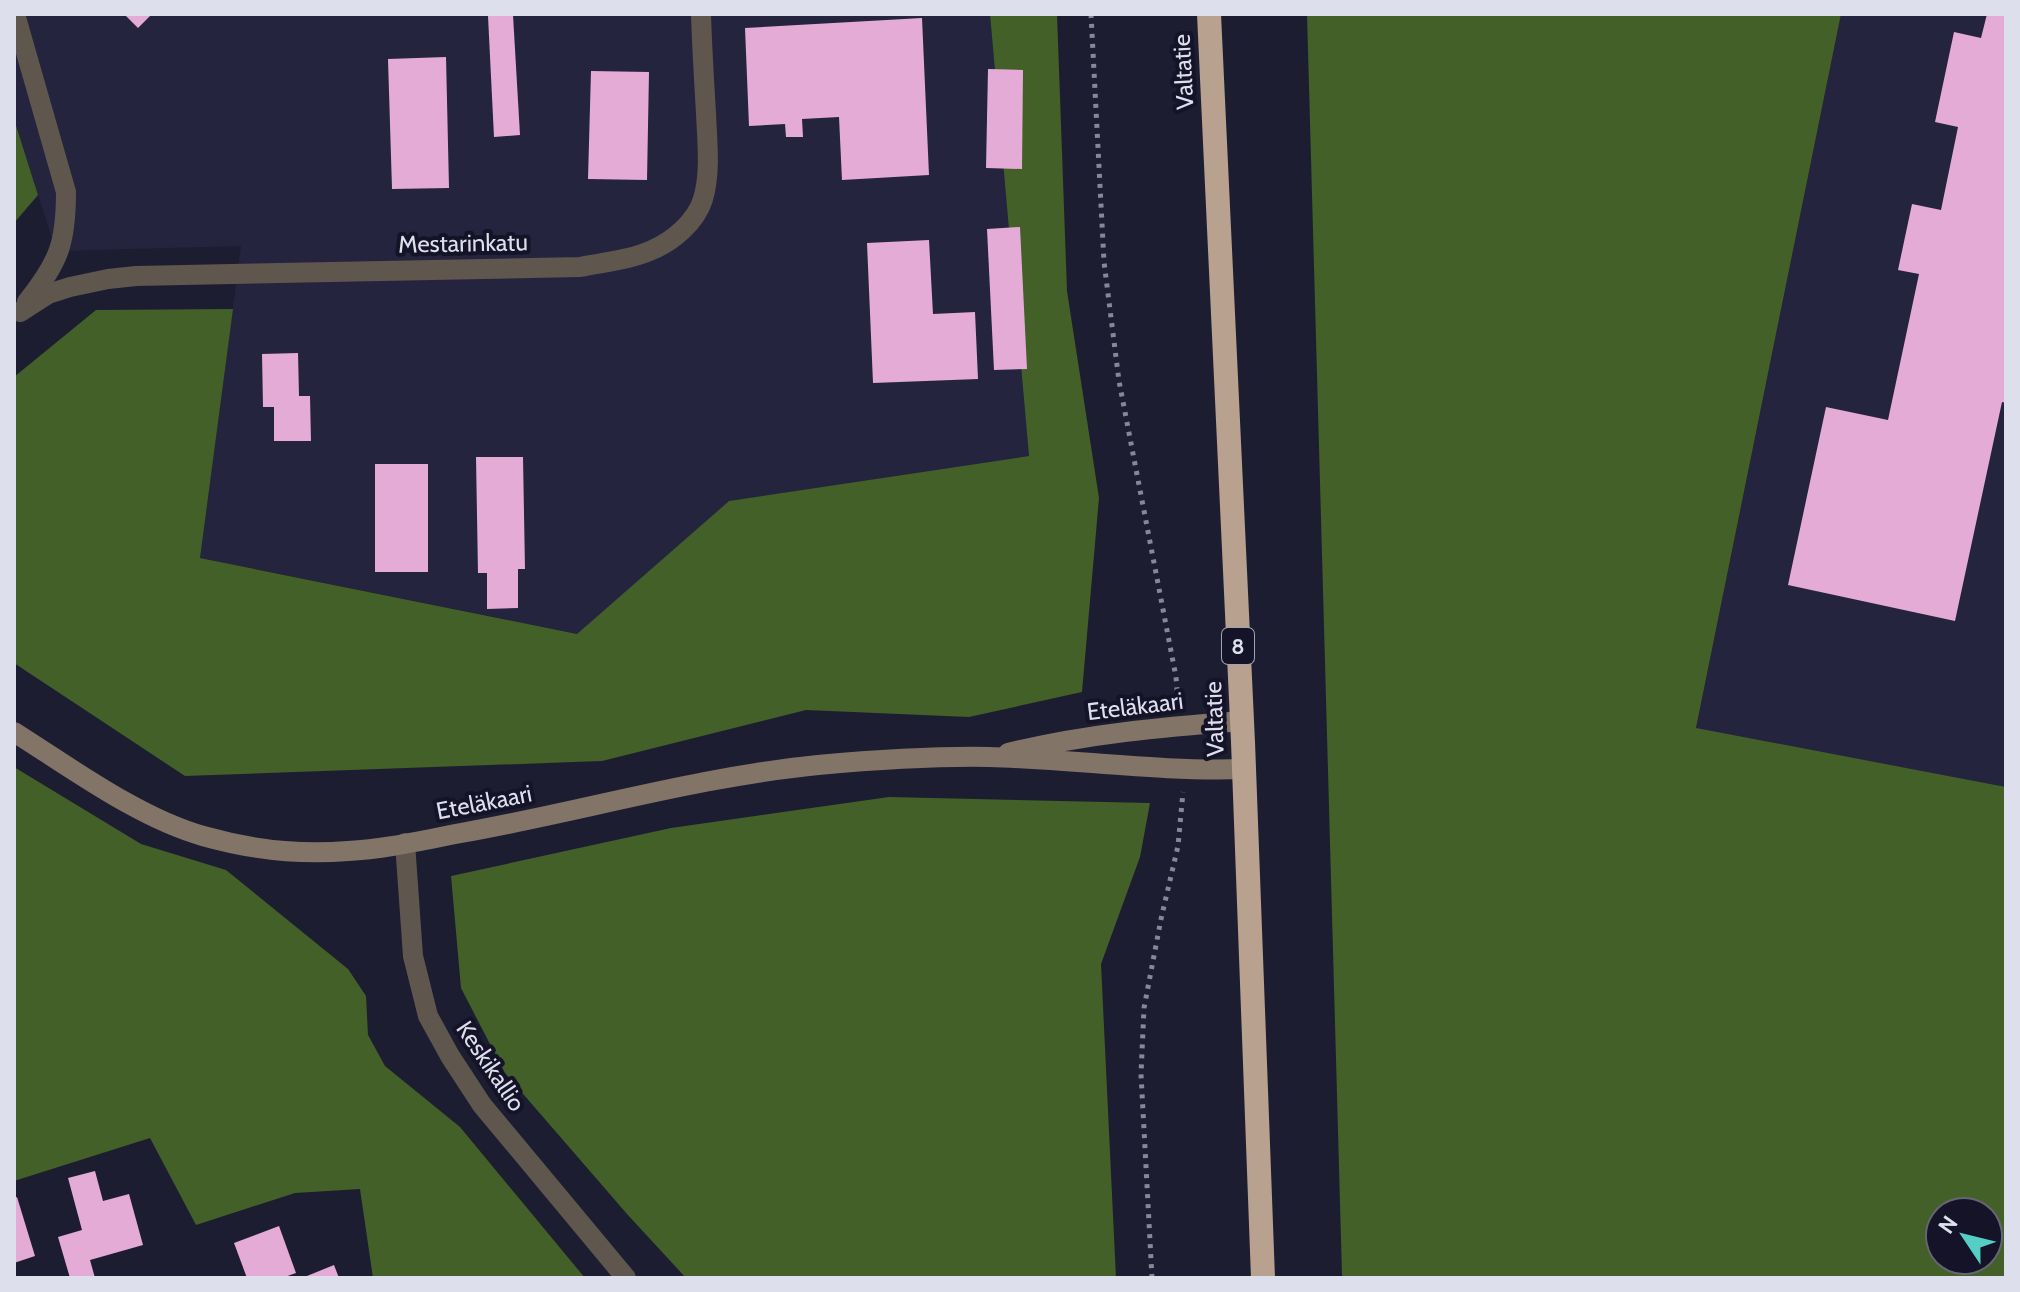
<svg xmlns="http://www.w3.org/2000/svg" width="2020" height="1292" font-family="Cabin,sans-serif">
<style>
.built{fill:#24243e}
.forest{fill:#426028;fill-rule:evenodd}
.building{fill:#e5abd7}
.lines{fill:none;stroke-linecap:round;stroke-linejoin:round}
.path{stroke:#868798;stroke-width:5;stroke-dasharray:4 6;stroke-linecap:butt}
.street{stroke:#5f564e;stroke-width:20}
.secondary{stroke:#837468;stroke-width:20}
.highway{stroke:#b8a18e;stroke-width:24}
.labels{text-anchor:middle;dominant-baseline:central;stroke-width:8;stroke-linejoin:round;paint-order:stroke}
.shield{fill:#141327;stroke:#a1a2b2;stroke-width:2}
.shield-label{font-size:22px;font-weight:bold;fill:#dedfed}
.street-label{font-size:24px;fill:#dedfed;stroke:#141327}
</style>
<rect width="100%" height="100%" fill="#1d1d31"/>
<g class="built">
<polygon points="14,14 990,14 1029,456 729,501 578,634 200,558 241,246 56,251 14,119"/>
<polygon points="1841,14 2006,14 2006,787 1696,729"/>
</g>
<g class="forest">
<polygon points="990,14 1057,14 1067,291 1099,498 1082,692 969,717 806,710 602,761 185,776 14,663 14,377 96,310 233,309 200,558 577,634 729,501 1029,456"/>
<path d="M1307 14H1841L1696 728 2006 787V1278H1344L1342 1275ZM1940 1212H1988V1260H1940Z"/>
<polygon points="14,119 38,195 14,223"/>
<polygon points="14,767 141,844 226,870 348,969 366,996 368,1035 385,1066 460,1127 585,1278 373,1278 360,1189 295,1193 196,1225 150,1138 14,1181"/>
<polygon points="889,797 1150,803 1140,857 1101,964 1116,1278 686,1278 627,1214 505,1073 461,988 451,876 671,828"/>
</g>
<g class="building">
<polygon points="124,14 152,14 138,28"/>
<polygon points="1987,14 2006,14 2006,403 2002,402 1955,621 1788,585 1826,407 1888,420 1919,274 1898,270 1912,204 1941,210 1958,127 1935,122 1954,32 1981,38"/>
<polygon points="513,15 520,135 494,137 488,16"/>
<polygon points="922,18 929,175 842,180 839,117 802,119 803,137 786,137 785,124 749,126 745,28"/>
<polygon points="446,57 449,188 392,189 388,59"/>
<polygon points="988,69 1023,70 1022,169 986,168"/>
<polygon points="591,71 649,72 647,180 588,179"/>
<polygon points="1020,227 1027,369 994,370 987,229"/>
<polygon points="929,240 933,314 975,312 978,379 873,383 867,243"/>
<polygon points="298,353 299,396 310,396 311,441 274,441 274,407 263,407 262,354"/>
<polygon points="476,457 523,457 525,569 518,569 518,608 487,609 487,573 478,573"/>
<rect x="375" y="464" width="53" height="108"/>
<polygon points="95,1171 103,1201 129,1194 143,1245 90,1260 95,1278 70,1278 58,1237 82,1230 68,1178"/>
<polygon points="17,1197 35,1256 14,1263 14,1198"/>
<polygon points="279,1226 296,1273 282,1278 247,1278 234,1243"/>
<polygon points="334,1265 339,1278 302,1278"/>
</g>
<g class="lines">
<g class="path">
<polyline points="1091,14 1104,262 1119,381 1176,677 1178,702"/>
<polyline points="1152,1278 1141,1074 1144,1008 1161,919 1178,846 1183,792"/>
</g>
<g class="street">
<path d="M15 14 66 192C66 243 59 262 27 302"/>
<path d="M20 312 48 294 70 287 108 279 136 276 580 267C604 262 630 260 652 250 673 241 696 222 703 199 711 172 707 141 706 113 704 80 702 47 701 14"/>
<polyline points="405,843 413,956 428,1016 450,1056 482,1105 626,1278"/>
</g>
<g class="secondary">
<path d="M14 732C71 768 139 818 203 836 249 849 301 855 348 851 386 849 424 840 461 833 580 812 697 777 818 765 874 760 932 756 989 757 1074 759 1158 772 1244 769"/>
<path d="M1008 753C1085 734 1163 727 1242 721"/>
</g>
<polyline class="highway" points="1209,14 1243,742 1263,1278"/>
</g>
<g class="labels">
<rect class="shield" x="1222" y="628" width="32" height="36" rx="6"/>
<g class="shield-label">
<text x="1238" y="646">8</text>
</g>
<g class="street-label">
<text transform="translate(1183 72) rotate(-93)">Valtatie</text>
<text transform="translate(463 243) rotate(-1)">Mestarinkatu</text>
<text transform="translate(1135 706) rotate(-7)">Eteläkaari</text>
<text transform="translate(1214 719) rotate(-92)">Valtatie</text>
<text transform="translate(484 802) rotate(-11)">Eteläkaari</text>
<text transform="translate(491 1066) rotate(56)">Keskikallio</text>
</g>
</g>
<rect width="2020" height="1292" fill="none" stroke="#dedfed" stroke-width="32"/>
<g transform="translate(1964 1236) rotate(305)"><circle r="38" fill="#141327" stroke="#656576" stroke-width="2"/>
<path d="M0-6L14 30L0 20L-14 30Z" fill="#55cec6"/>
<text y="-12" font-size="22" font-weight="bold" text-anchor="middle" fill="#dedfed">N</text>
</g>
</svg>
